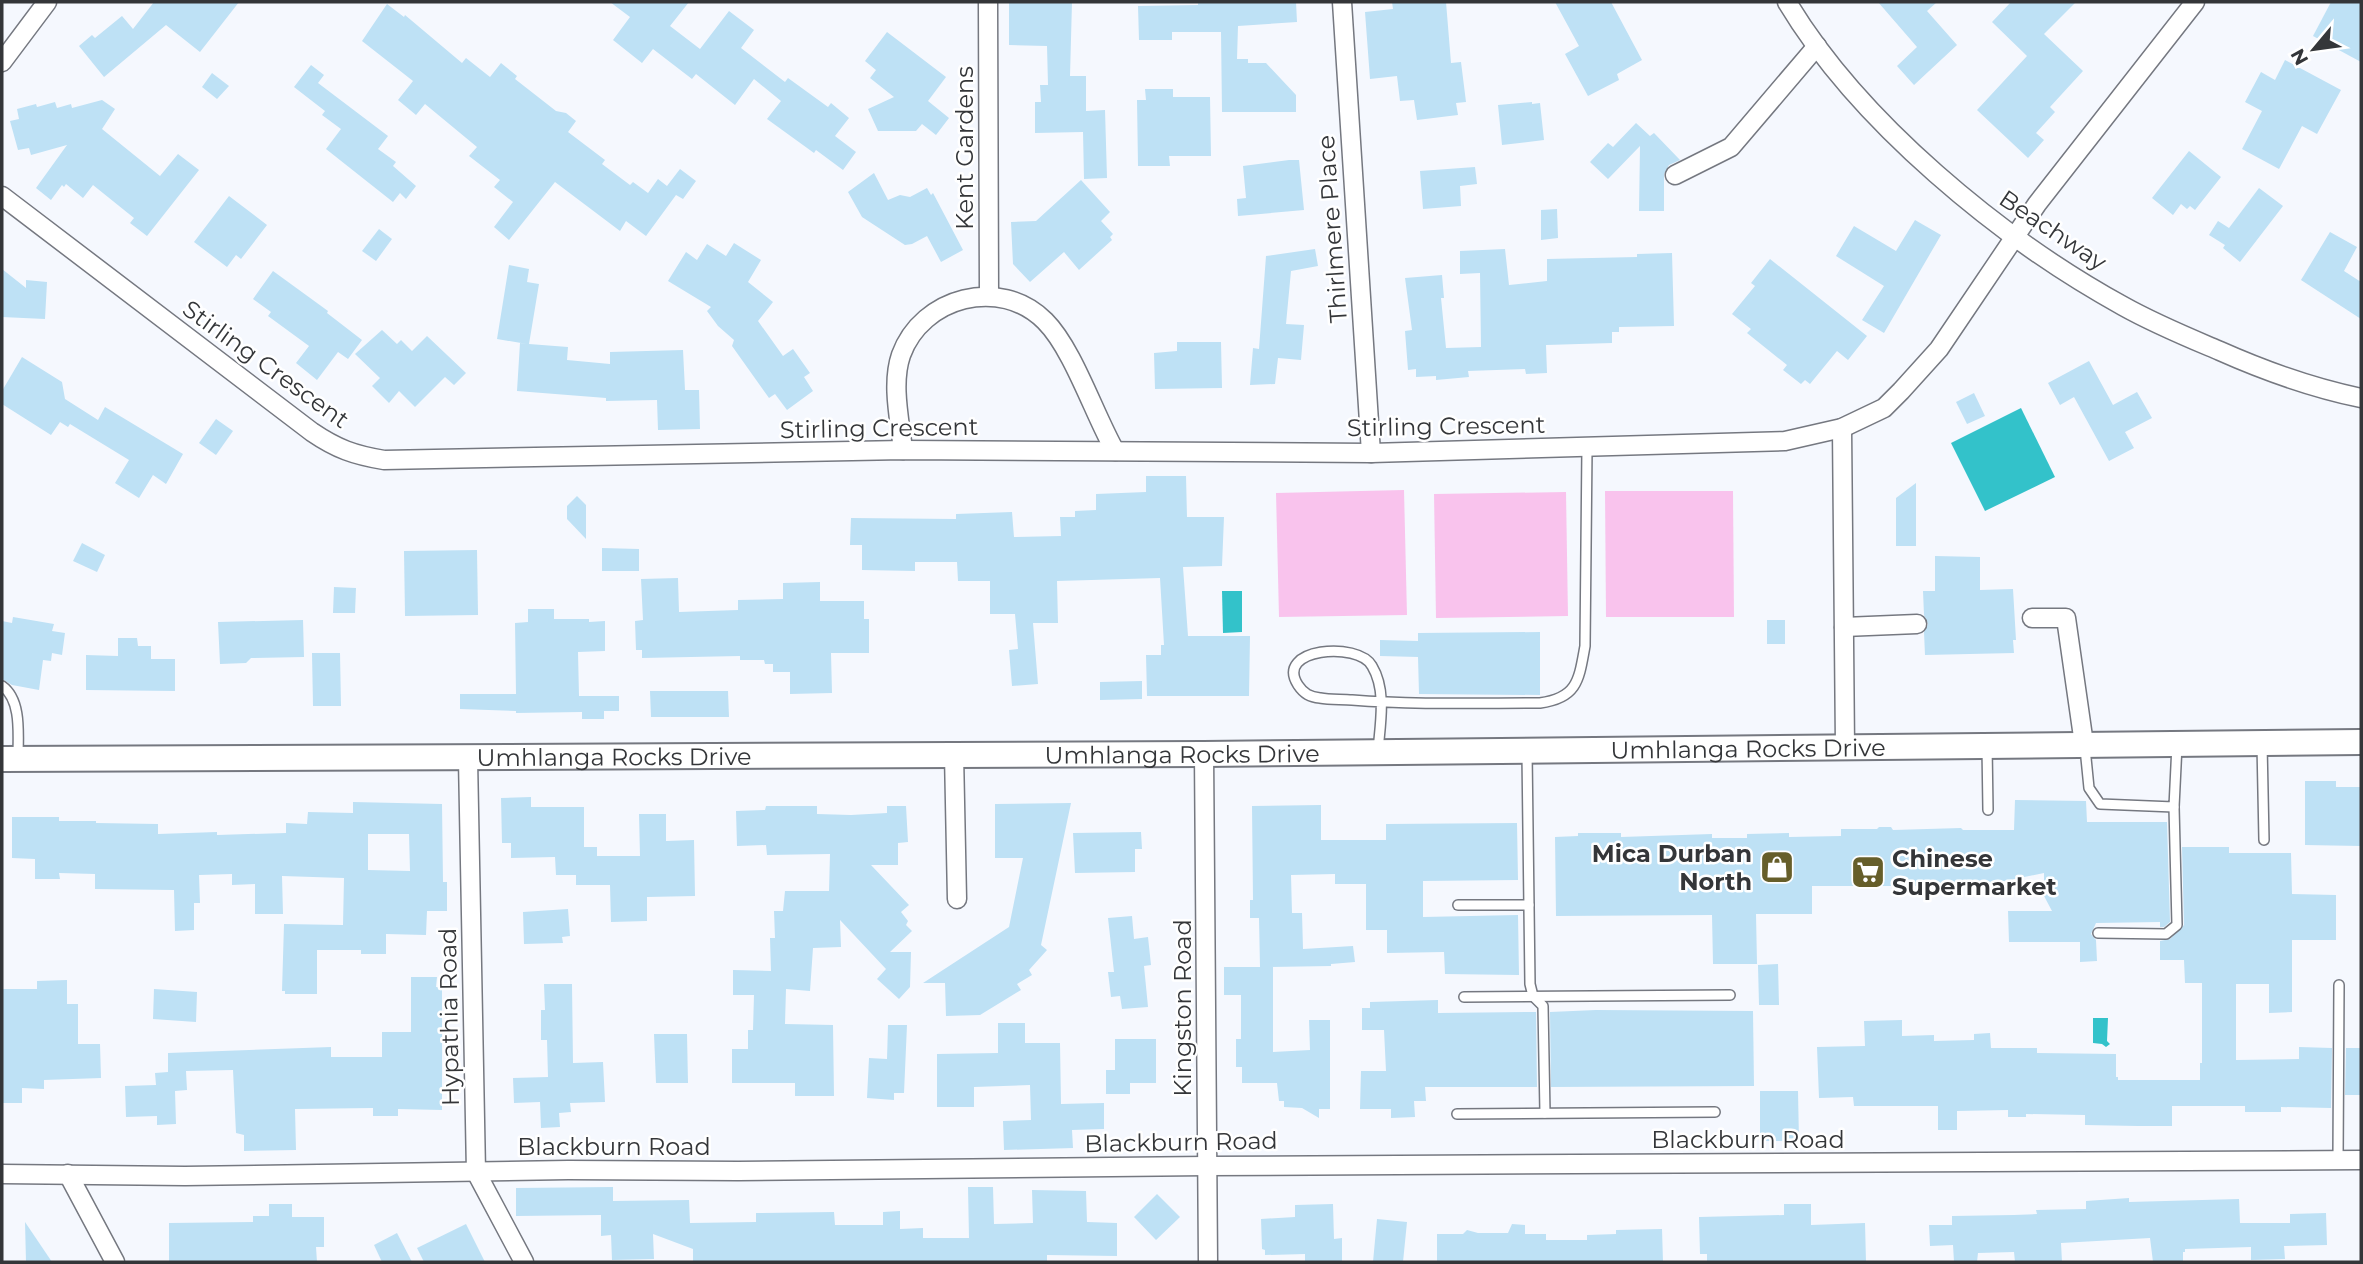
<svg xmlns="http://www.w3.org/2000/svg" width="2363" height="1264" font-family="Montserrat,sans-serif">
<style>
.green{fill:#f9c3ed}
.water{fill:#33c2ca}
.building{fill:#bee1f5;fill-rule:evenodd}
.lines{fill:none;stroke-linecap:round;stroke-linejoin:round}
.lane-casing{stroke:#757880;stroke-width:12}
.street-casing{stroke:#757880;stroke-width:21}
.secondary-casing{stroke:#757880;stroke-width:28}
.lane{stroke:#fff;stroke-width:9}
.street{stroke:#fff;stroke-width:18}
.secondary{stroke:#fff;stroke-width:24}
.labels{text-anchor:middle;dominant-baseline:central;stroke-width:5;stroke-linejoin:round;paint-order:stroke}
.street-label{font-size:24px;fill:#343639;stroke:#fff}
.poi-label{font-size:24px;font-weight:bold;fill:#343639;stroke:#fff;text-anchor:end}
</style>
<rect width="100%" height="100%" fill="#f5f8fe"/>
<g class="green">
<polygon points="1404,490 1407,615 1279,617 1276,493"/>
<polygon points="1605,491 1733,491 1734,617 1606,617"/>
<polygon points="1566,492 1568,616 1436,618 1434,494"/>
</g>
<g class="water">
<polygon points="2021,408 2055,477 1985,511 1951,443"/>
<polygon points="1222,591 1242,591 1242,632 1223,633"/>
<polygon points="2093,1018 2108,1018 2107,1041 2110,1044 2106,1047 2102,1044 2093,1043"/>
</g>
<g class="building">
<polygon points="154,2 239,2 200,52 166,25 104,77 79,46 92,35 95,38 122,16 133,29"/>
<polygon points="610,2 689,2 670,26 700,49 729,11 754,30 741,48 785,82 788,78 828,107 831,103 849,118 835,136 856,152 843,170 816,150 814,153 767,119 781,101 754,79 735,105 696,74 692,79 653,49 642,63 613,40 630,17"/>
<polygon points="1009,2 1072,2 1070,76 1086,76 1086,111 1105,110 1107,178 1084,179 1083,132 1035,133 1035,102 1041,102 1040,85 1048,85 1047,46 1009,45"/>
<polygon points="1198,2 1296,2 1297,22 1238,26 1237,59 1248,59 1248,63 1266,63 1296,95 1296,112 1222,112 1221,32 1172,32 1172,40 1139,40 1138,6 1198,5"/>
<polygon points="1392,2 1446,2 1451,63 1461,62 1466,102 1456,103 1458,115 1417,120 1414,100 1400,101 1397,76 1370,79 1365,12 1393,9"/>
<polygon points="1555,2 1611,2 1642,60 1617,74 1619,80 1588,96 1565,54 1579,46"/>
<polygon points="1878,2 1937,2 1927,11 1957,45 1914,85 1897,66 1917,47"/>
<polygon points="2011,2 2076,2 2044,34 2083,71 2050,107 2055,112 2036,133 2044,140 2028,158 1977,110 2027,56 1992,22"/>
<polygon points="2331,2 2361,2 2361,62 2313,36"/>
<polygon points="387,4 404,17 405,15 462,63 466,58 490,77 501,63 517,76 515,79 556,111 566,113 576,121 568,132 605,160 602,164 630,185 633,182 648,193 658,179 667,186 680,169 696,181 683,199 676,195 646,236 626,221 620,231 555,182 509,240 494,227 513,202 494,187 500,180 469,156 477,147 425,104 416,115 398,100 413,81 362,41"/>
<polygon points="887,32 946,77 928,101 949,118 936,135 922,124 916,131 878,131 868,109 894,97 870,78 876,70 865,61"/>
<polygon points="2285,60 2341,90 2317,134 2302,126 2279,169 2242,149 2262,111 2245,102 2261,72 2275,80"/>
<polygon points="311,65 324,75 318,83 388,136 378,149 396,162 393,166 416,186 406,199 400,193 393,202 326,149 341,129 322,115 325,111 294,87"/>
<polygon points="212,73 229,86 217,99 202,87"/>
<polygon points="1145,89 1173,89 1173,97 1210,97 1211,156 1169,156 1170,166 1138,166 1137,100 1146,100"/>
<polygon points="102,100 115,109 102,129 160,176 178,154 199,170 147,236 130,223 134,218 93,185 83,198 66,184 64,187 62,185 51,200 36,188 67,145 31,155 29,148 18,150 10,121 19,119 17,109 36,104 37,107 55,102 57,108 71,104 72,108"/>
<polygon points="1532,102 1532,104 1540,103 1544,140 1502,145 1498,105"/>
<polygon points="1636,123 1650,136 1654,133 1680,160 1669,165 1664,174 1664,211 1639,211 1640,146 1608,179 1590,162 1608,143 1613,147"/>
<polygon points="2189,151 2221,177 2195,210 2190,206 2187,209 2181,204 2173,215 2152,198"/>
<polygon points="1289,160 1299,160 1304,210 1238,216 1237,199 1246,198 1243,166"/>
<polygon points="1475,167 1477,184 1460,186 1461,206 1423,209 1420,171"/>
<polygon points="874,173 888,200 900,195 910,197 927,188 931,195 933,193 963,250 941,262 927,236 912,244 905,245 862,217 848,192"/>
<polygon points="1081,180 1110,212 1101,221 1113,234 1110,237 1112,240 1079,270 1064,252 1030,282 1013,264 1011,222 1036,221"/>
<polygon points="2259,188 2283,206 2240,262 2223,248 2225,245 2209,235 2218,221 2229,228"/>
<polygon points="229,196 267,225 241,259 236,255 227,267 194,242"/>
<polygon points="1557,209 1558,238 1541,240 1541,210"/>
<polygon points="1915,220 1941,235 1884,333 1862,320 1884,286 1836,256 1854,226 1896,251"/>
<polygon points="379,229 392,239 376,261 362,251"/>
<polygon points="2330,232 2357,247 2344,271 2361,282 2361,319 2301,280"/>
<polygon points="734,243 761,260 748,282 773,302 758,321 783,356 793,349 810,373 804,377 813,391 787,410 775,394 769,398 732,346 734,340 718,326 707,311 711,307 668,281 686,252 697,260 707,244 726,256"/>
<polygon points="1315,249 1318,266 1291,271 1286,324 1304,325 1301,360 1278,358 1275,384 1250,385 1253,348 1259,349 1266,256"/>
<polygon points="1505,249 1509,285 1547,281 1547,259 1637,257 1637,254 1672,253 1674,326 1619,327 1619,332 1612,332 1612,343 1546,345 1547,373 1526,374 1525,369 1468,371 1469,377 1436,380 1436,376 1416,377 1416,369 1408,370 1405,331 1412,330 1405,278 1442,275 1444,298 1441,298 1446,348 1481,347 1480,273 1460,274 1460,251"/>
<polygon points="1770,259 1867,336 1848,360 1837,351 1810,384 1805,380 1801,384 1783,370 1787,365 1747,333 1751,329 1732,314 1755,286 1751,283"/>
<polygon points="509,265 529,269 527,282 539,284 529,344 568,347 567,360 610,364 610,352 683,350 685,390 699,390 700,429 658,430 657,400 606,401 606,398 517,391 520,343 527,344 497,339"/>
<polygon points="2,269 26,288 26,280 47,282 45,319 2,317"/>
<polygon points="273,271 328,311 327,313 362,340 348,359 338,352 317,380 296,363 309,346 268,316 271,312 253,299"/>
<polygon points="382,330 397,344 401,340 412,351 427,336 466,373 454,385 445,377 415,407 399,391 389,403 372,386 380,378 355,354"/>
<polygon points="1177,342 1221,342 1222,388 1155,389 1154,353 1177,351"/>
<polygon points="22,357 62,382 65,399 98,420 105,407 183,454 166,484 153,475 139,498 115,483 129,460 70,424 68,427 60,422 51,435 2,404 2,391"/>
<polygon points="2089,361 2113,405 2137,392 2152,418 2125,432 2134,448 2109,461 2074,397 2060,405 2048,383"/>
<polygon points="1974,393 1985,416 1967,424 1956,402"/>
<polygon points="216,419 233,431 216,455 199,443"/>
<polygon points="1146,476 1186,476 1187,517 1224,517 1222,566 1183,567 1188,636 1250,636 1249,696 1147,696 1146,655 1161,655 1161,645 1164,645 1160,578 1057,581 1058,623 1033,623 1038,684 1012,686 1009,650 1018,649 1015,614 990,614 990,581 958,581 957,562 915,562 915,571 862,570 862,545 850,545 851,518 956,519 956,514 1012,512 1014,537 1061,536 1060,517 1075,517 1075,511 1096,510 1096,494 1146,492"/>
<polygon points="1916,483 1916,546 1896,546 1896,498"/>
<polygon points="577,496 586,505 586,539 567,519 567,506"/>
<polygon points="82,543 105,555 97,572 73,561"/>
<polygon points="602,548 639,549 639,571 602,571"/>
<polygon points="477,550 478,615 405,616 404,551"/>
<polygon points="1935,556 1980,557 1980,590 2013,589 2016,640 2013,640 2014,653 1925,655 1924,632 1928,624 1924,615 1923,591 1935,591"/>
<polygon points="678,578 679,612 738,610 738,600 783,599 783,583 820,582 820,601 864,601 864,619 869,619 869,653 831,653 832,693 790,694 790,672 773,672 773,664 765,664 764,660 740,660 740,656 642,658 642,650 636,650 635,621 643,620 641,579"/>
<polygon points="334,587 356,588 355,613 333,613"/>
<polygon points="528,609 554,609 554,619 589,619 589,622 605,621 605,651 578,652 579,696 619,696 619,711 604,711 604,719 582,719 582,712 516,713 516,711 460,709 460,694 516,694 515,623 528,622"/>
<polygon points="13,617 54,624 52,631 65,633 62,655 52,653 51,661 43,660 39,690 12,685 2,679 2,621 12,623"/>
<polygon points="303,620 304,657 251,658 246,663 220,664 218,622"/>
<rect x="1767" y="620" width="18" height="24"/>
<polygon points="1540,632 1540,695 1419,694 1418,657 1380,656 1380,640 1418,641 1418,633"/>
<polygon points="118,638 137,638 138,646 151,646 151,659 175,659 175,691 86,690 86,655 118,656"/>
<polygon points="312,653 340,653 341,706 313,706"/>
<polygon points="1142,681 1142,699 1100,700 1100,682"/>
<polygon points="650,691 728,691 729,717 651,717"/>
<polygon points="2305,781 2336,781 2336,787 2361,787 2361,846 2305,845"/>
<polygon points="531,797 531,807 584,807 584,847 597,847 597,856 640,856 639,814 666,814 666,841 694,840 695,896 647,897 647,921 611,922 610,885 576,885 576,875 556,875 555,857 511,858 511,843 502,843 501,798"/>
<polygon points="2015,800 2086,801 2087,822 2167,822 2170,922 2164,927 2160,927 2160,922 2096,923 2091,934 2096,940 2097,961 2080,962 2080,942 2009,942 2008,911 2052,911 2044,896 2044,873 1980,886 1812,886 1812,914 1756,914 1757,964 1713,964 1712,915 1556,916 1555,837 1578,836 1578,833 1621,833 1621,837 1712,834 1712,838 1747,838 1747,834 1789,833 1789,837 1841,836 1841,829 1877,829 1879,827 1891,827 1893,830 1961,828 1963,830 2014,830"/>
<path d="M353 802 442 804 443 882H447V911H427L426 935 386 934V954H361V950H317V994H285V991H282L284 924 343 925 344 878 282 876 283 914H255V884L232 885V874L199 875 200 903H194V930L175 931 174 890 95 889V874L59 873 60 879H35V859L12 858V817H59V821H96V823L158 824V834L217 832V835L286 833V823L307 824 308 812 353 813ZM368 834H409L410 871 368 870Z"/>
<polygon points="1071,803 1041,945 1047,950 1029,970 1032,975 1017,984 1021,990 980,1015 946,1016 945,983 923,983 1009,927 1023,858 995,858 995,804"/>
<polygon points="1321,805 1321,840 1386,840 1386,824 1517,823 1518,880 1423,881 1423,917 1518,915 1519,975 1445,974 1444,952 1387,953 1387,930 1366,930 1366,884 1335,884 1335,874 1291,875 1292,913 1302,913 1303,949 1353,946 1355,962 1331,964 1331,966 1266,967 1273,967 1273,1052 1310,1050 1309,1020 1330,1020 1330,1109 1319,1109 1319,1118 1302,1108 1284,1107 1284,1101 1279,1101 1277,1083 1242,1083 1242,1067 1236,1067 1236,1039 1241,1039 1241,995 1224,995 1224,967 1260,967 1259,918 1250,918 1250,900 1253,900 1252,806"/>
<polygon points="766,806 817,806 817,814 851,815 887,813 887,806 906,806 908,842 898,843 898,865 871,865 909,905 901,912 908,921 906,925 912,931 890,952 911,952 910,987 899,999 877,979 886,969 840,920 841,947 813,948 810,991 786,989 785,1024 833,1025 834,1096 795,1096 795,1083 732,1083 732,1049 748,1049 748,1030 753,1030 754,995 733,995 733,970 771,971 770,938 775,938 774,911 783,911 785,891 829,891 830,854 767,855 766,845 737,846 736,811 765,810"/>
<polygon points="1141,832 1142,849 1135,849 1135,872 1075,873 1073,833"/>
<polygon points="2182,847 2229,847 2229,853 2291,853 2292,894 2336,895 2336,940 2292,940 2292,1012 2269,1013 2269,984 2236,984 2236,1060 2299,1059 2299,1047 2332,1048 2331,1108 2281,1107 2281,1112 2245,1112 2245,1106 2172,1106 2172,1126 2138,1126 2085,1125 2085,1115 2026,1114 2026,1117 2008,1117 2008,1110 1957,1111 1957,1130 1938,1130 1938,1106 1854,1106 1853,1097 1819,1098 1817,1047 1865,1046 1864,1021 1902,1020 1902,1036 1934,1035 1934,1041 1974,1040 1974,1034 1990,1033 1991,1048 2037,1048 2037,1053 2116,1054 2116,1077 2118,1077 2118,1080 2200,1080 2200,1063 2202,1063 2202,983 2185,983 2184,960 2160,960 2160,941 2170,939 2184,925"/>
<polygon points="568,909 570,936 562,937 563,943 524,944 523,912"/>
<polygon points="1132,916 1134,939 1148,937 1151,965 1144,966 1148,1007 1122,1009 1120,996 1111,997 1108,972 1114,972 1108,918"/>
<polygon points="1778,964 1779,1005 1759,1005 1758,965"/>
<polygon points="411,977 437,977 436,987 442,987 442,1110 398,1109 398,1116 373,1116 373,1108 295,1109 296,1150 244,1151 244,1135 236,1133 233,1070 186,1071 187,1090 175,1091 176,1124 157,1125 157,1116 126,1117 125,1086 156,1085 155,1073 168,1072 168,1053 331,1047 331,1057 382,1057 382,1032 411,1032"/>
<polygon points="67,980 67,1004 78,1004 78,1044 100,1044 101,1078 44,1080 44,1089 22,1088 22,1103 3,1103 3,989 37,989 37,981"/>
<polygon points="544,984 572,984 573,1063 603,1062 605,1102 570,1103 571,1112 559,1113 560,1127 541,1128 540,1102 514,1103 513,1078 548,1077 547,1040 541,1040 541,1010 545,1010"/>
<polygon points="154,989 197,992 196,1022 153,1019"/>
<polygon points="1438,1000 1438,1013 1536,1012 1537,1087 1425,1087 1426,1101 1414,1101 1415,1117 1391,1118 1391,1109 1360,1109 1361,1071 1386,1071 1384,1030 1362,1030 1362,1008 1370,1008 1370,1002"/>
<polygon points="1596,1010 1753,1011 1754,1086 1551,1087 1550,1012"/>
<polygon points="998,1023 1025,1023 1025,1043 1060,1043 1061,1104 1104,1103 1104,1129 1072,1130 1073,1148 1004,1150 1003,1121 1031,1120 1030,1085 974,1087 974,1107 937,1107 937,1054 998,1053"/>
<polygon points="888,1025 907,1025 904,1093 894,1093 894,1100 867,1098 869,1058 887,1059"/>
<polygon points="654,1034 687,1034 688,1083 656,1083"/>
<polygon points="1115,1039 1156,1039 1156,1083 1130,1083 1130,1094 1106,1094 1106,1070 1115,1070"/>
<polygon points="2346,1048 2361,1048 2361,1095 2345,1095"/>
<polygon points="1760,1091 1798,1091 1799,1141 1760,1141"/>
<polygon points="613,1187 613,1201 689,1200 690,1223 756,1222 756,1213 834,1212 835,1225 883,1225 883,1212 900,1211 900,1229 923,1228 923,1238 969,1238 968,1187 993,1187 994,1224 1033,1223 1032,1190 1086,1191 1087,1222 1117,1223 1117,1256 1047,1255 1047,1262 693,1262 693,1249 653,1234 654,1259 612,1260 611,1235 601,1236 601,1215 516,1216 516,1188"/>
<polygon points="1157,1194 1180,1217 1156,1240 1134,1217"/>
<polygon points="2129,1198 2129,1202 2239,1199 2240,1223 2290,1223 2290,1214 2326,1213 2327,1245 2284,1246 2285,1259 2251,1260 2251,1247 2185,1249 2185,1252 2183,1252 2183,1262 2153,1262 2150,1238 2061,1243 2062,1262 2015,1262 2014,1252 1978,1253 1977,1262 1954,1262 1953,1245 1930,1246 1929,1225 1952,1225 1952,1216 2014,1215 2037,1214 2036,1210 2086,1209 2086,1201"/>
<polygon points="269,1204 292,1204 292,1217 324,1217 324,1247 316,1247 317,1262 169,1262 169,1223 253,1222 253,1216 269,1216"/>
<polygon points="1333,1204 1334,1239 1342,1238 1342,1262 1305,1262 1305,1254 1265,1255 1265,1250 1262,1249 1261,1219 1295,1217 1295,1205"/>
<polygon points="1784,1204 1811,1204 1811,1225 1865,1223 1866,1262 1707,1262 1707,1254 1700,1254 1699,1217 1784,1215"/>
<polygon points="1377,1219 1407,1222 1403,1262 1373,1262"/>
<polygon points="25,1222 52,1262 26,1262"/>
<polygon points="466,1224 485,1262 424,1262 417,1248"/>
<polygon points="1512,1224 1525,1225 1525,1234 1546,1234 1546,1240 1587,1240 1587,1235 1616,1234 1616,1230 1662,1229 1663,1262 1437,1262 1437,1234 1463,1234 1467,1230 1478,1233 1508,1233"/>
<polygon points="397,1233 412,1262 382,1262 374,1245"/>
</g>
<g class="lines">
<g class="lane-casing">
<g id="lane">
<path d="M2 686C22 700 18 735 18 757"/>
<polyline points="2262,744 2264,840"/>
<polyline points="1987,746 1988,810"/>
<polyline points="2085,748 2089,788 2100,804 2174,807 2177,745"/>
<path d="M1378 751C1380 724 1387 691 1372 666 1358 641 1274 648 1298 685 1304 694 1310 697 1320 698 1330 700 1342 699 1352 700 1415 705 1478 703 1540 703 1578 698 1579 679 1585 646L1587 448"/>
<polyline points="1527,753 1530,984 1533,996 1543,1006 1545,1113"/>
<polyline points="1458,905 1529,905"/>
<polyline points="2098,933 2166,934 2177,925 2174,807"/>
<polyline points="1464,997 1730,995"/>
<polyline points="1457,1114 1715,1112"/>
<polyline points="2338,1160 2339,985"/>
</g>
</g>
<g class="street-casing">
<g id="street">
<polyline points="988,2 989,295"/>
<polyline points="1342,2 1371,453"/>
<path d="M1787 2C1859 122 2001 239 2123 306 2155 324 2187 337 2220 351 2265 371 2313 388 2361 398"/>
<polyline points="2,62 47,2"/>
<polyline points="1675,175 1731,147 1817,46"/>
<path d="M2 196 312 432C337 449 354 455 384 460L903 450 1371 453 1785 441 1842 428 1884 408 1901 391 1939 349 2037 204 2195 2"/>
<polyline points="1842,428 1845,747"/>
<path d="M903 450C900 421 891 384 901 355 922 297 1000 276 1045 321 1073 349 1094 414 1115 451"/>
<polyline points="2032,618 2066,618 2084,744"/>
<polyline points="1844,627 1917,624"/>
<polyline points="954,754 957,899"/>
<polyline points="1204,754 1208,1262"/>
<polyline points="468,759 476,1172 524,1262"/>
<polyline points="2,1174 185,1176 568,1170 738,1171 1207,1166 2361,1160"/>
<polyline points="68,1174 115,1262"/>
</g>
</g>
<g class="secondary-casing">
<g id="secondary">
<path id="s1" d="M2 759 1204 754 2361 742"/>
</g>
</g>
<use href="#lane" class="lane"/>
<use href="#street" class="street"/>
<use href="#secondary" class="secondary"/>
</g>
<defs>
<g id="shop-square" transform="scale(1.75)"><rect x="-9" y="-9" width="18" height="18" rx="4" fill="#665e2a" stroke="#fff"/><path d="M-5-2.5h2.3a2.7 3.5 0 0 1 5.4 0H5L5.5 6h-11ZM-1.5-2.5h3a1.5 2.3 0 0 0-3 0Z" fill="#fff"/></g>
<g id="supermarket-square" transform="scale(1.75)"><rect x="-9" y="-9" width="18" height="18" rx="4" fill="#665e2a" stroke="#fff"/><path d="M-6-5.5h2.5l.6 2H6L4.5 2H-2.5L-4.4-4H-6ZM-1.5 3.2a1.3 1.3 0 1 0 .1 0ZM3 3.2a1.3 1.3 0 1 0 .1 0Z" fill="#fff"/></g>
</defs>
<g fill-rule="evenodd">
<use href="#shop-square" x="1777" y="867"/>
<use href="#supermarket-square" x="1868" y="872"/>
</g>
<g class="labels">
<g class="street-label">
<text transform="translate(964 148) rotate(-90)">Kent Gardens</text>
<text transform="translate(1332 229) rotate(-94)">Thirlmere Place</text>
<text transform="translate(2053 230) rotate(34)">Beachway</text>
<text transform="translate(266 364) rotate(36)">Stirling Crescent</text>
<text transform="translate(1446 426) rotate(-1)">Stirling Crescent</text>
<text transform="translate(879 428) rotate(-1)">Stirling Crescent</text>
<text stroke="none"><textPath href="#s1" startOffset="1746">Umhlanga Rocks Drive</textPath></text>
<text stroke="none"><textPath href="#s1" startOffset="1180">Umhlanga Rocks Drive</textPath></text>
<text stroke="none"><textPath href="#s1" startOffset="612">Umhlanga Rocks Drive</textPath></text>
<text transform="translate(1182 1008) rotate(-90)">Kingston Road</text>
<text transform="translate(449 1017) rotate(-91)">Hypathia Road</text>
<text x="1748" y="1139">Blackburn Road</text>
<text transform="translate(1181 1142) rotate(-1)">Blackburn Road</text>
<text x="614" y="1146">Blackburn Road</text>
</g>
<g class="poi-label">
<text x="1752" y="853">Mica Durban<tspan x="1752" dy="28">North</tspan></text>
<text x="1892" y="858" text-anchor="start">Chinese<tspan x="1892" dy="28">Supermarket</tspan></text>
</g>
</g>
<rect width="2363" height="1264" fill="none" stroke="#343639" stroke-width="7"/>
<g transform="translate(2314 49) rotate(241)" stroke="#ffffff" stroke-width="5" paint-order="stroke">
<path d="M0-5L12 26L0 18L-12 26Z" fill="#343639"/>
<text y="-10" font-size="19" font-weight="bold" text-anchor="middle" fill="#343639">N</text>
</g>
</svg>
